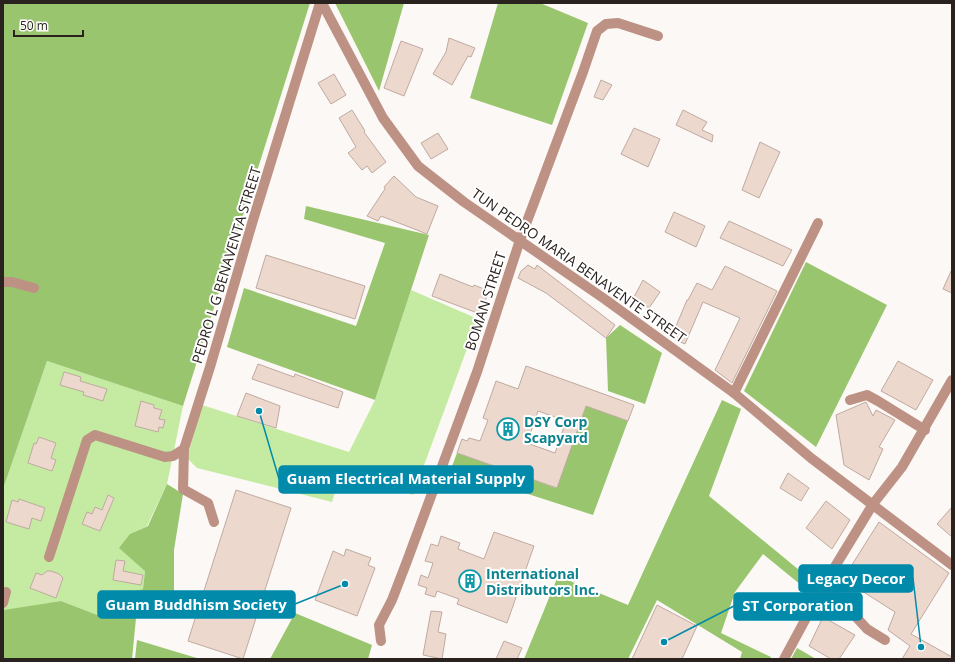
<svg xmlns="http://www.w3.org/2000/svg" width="955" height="662" font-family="'Open Sans',sans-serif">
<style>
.green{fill:#c4eba1}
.forest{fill:#99c56e}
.building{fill:#edd8cd;stroke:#bfaaa0;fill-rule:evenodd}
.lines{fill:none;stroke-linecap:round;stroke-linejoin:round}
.minor{stroke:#bd9284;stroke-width:10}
.labels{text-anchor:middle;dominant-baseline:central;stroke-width:4;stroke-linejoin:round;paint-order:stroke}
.street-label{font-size:14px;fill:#2a221e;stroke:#fff}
.culture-label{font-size:14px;font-weight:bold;fill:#0d838f;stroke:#fff;text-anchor:start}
.leader{fill:none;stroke:#028aaa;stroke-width:1.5}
.callout-dot{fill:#028aaa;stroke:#fff;stroke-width:1.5}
.callout{fill:#028aaa;stroke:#028aaa;stroke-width:1.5}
.callout-label{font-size:15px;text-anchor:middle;font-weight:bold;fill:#fff}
</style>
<rect width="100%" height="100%" fill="#fcf8f5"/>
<g class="green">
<polygon points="411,290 478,319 413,495 342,470 332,502 197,468 187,458 202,405 349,452 375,400"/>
<polygon points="47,361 183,406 167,484 147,526 130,534 145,571 143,589 123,594 105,618 61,601 3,611 3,489"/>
</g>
<g class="forest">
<polygon points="3,3 310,3 183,406 47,361 3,489"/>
<polygon points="335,3 404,3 379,91"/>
<polygon points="498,3 540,3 588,23 552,125 470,98"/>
<polygon points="306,206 429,235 375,400 227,347 244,288 356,326 385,243 304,219"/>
<polygon points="806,262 887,305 816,447 744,391"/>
<polygon points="620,325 662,353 645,404 608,391 606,338"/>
<polygon points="722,400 741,409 709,496 816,584 812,594 763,554 735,592 721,633 771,657 770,659 740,659 742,652 657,600 628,659 524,659 558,576 628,605"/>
<polygon points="586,406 628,421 593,515 451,469 457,453 556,488"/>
<polygon points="167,484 183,494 174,550 174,597 136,618 132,659 3,659 4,610 61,601 105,618 123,594 143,589 145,571 119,548 130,534 148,526"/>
<polygon points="295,613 372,645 368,659 270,659"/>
<polygon points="137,640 200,659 135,659"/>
<polygon points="797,648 816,659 791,659"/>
</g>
<g class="building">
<polygon points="449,38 475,48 471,57 468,56 452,85 433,74 446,52"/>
<polygon points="401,41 423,49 404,96 384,88"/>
<polygon points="334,74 346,95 331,104 318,83"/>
<polygon points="601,80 612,85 603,100 594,97"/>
<polygon points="352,110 365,131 364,132 386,162 372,173 367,166 362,170 348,153 356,147 339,118"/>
<polygon points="683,110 707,122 702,130 713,135 712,142 676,125"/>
<polygon points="634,128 660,139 648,167 621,154"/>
<polygon points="438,133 448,149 431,159 421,143"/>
<polygon points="760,142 780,152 759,198 742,190"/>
<polygon points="394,176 416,197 438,206 427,234 381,216 378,221 367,216 385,189 384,187"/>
<polygon points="674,212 705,226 696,247 665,232"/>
<polygon points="729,221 792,250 783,266 720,238"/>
<polygon points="266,255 365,286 355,319 256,288"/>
<polygon points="528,265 535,269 537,265 615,325 606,338 546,293 518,278 521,271"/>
<polygon points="725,266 777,291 732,383 715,370 740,318 703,302 685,344 671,338 687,300 688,300 697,283 712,290"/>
<polygon points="952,269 952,293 943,289"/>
<polygon points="440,274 473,287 474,285 489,291 480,314 432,296"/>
<polygon points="643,280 660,292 649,308 634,297"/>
<polygon points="898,361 933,380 916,410 881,391"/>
<polygon points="258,364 294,377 295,374 343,392 338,408 252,379"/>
<path d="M526 366 634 405 628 421 586 406 557 488 457 453 462 439 467 441 469 438 480 441 488 420 483 418 496 381 518 389ZM538 411 566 421 555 453 527 443Z"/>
<polygon points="64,372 81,377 80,381 107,389 103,401 83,395 84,392 60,385"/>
<polygon points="246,393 280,406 276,428 237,416"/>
<polygon points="141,401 154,405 154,408 162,410 159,419 165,420 163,428 159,427 158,432 135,426"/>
<polygon points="866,402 873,416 876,410 895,420 879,447 883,449 869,480 844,465 836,415"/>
<polygon points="39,437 56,443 51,458 56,460 52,471 28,463 34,443 36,444"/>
<polygon points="788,473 809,488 801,501 780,488"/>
<polygon points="236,490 291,508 243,659 188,641"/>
<polygon points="108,495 114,498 100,531 82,524 87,512 92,514 95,507 102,510"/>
<polygon points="19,499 45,508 41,521 32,518 29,529 6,522 12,500 18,502"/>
<polygon points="826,501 850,520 832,549 806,528"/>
<polygon points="952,507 952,537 937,524"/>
<polygon points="879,522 949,573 911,634 952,657 952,659 902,659 910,646 888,630 895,612 843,579"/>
<polygon points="494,532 534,546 507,623 457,604 459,599 437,591 435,597 425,594 427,588 418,585 421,575 428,578 433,563 425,561 431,544 438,546 441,536 460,543 458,549 484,559"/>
<polygon points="346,549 371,558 368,565 375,568 357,616 315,600 333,551 344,556"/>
<polygon points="116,560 125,561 123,571 143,575 141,585 113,580"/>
<polygon points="47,571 51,571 59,574 63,578 56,598 30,588 36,573 42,575"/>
<polygon points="657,605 697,626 682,659 632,659"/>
<polygon points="431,611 442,612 438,632 446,634 442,659 423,655"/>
<polygon points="823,617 855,635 839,659 831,659 809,646"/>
<polygon points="504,641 522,648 517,659 496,659"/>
</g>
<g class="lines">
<g class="minor">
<polyline points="322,3 383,118 418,166 464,202 606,300 734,393 811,458 952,565"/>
<polyline points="3,282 12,282 34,288"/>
<polyline points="734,393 818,223"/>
<polyline points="850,400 867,395 878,401 925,430"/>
<polyline points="214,522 208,503 183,489 184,449 210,367 253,220 320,3"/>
<polyline points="49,557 87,440 95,435 165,457 173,456 184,449"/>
<polyline points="825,583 867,629 885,640"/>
<polyline points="3,603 6,592"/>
<polyline points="381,641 379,625 392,600 407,561 477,372 520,240 583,72 597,31 606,24 618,23 658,36"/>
<polyline points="784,659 825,583 873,504 902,467 952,380"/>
</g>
</g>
<defs>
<g id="building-ring" transform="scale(1.15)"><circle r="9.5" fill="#fff" stroke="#0f9aa8" stroke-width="1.5"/><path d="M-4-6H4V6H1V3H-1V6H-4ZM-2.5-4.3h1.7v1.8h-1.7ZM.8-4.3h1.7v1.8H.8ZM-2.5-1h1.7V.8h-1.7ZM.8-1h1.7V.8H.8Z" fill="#0f9aa8"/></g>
</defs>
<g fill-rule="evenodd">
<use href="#building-ring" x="508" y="429"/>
<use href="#building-ring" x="470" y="581"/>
</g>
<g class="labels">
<g class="street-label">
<text transform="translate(226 265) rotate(-73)">PEDRO L G BENAVENTA STREET</text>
<text transform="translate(579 265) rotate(35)">TUN PEDRO MARIA BENAVENTE STREET</text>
<text transform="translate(485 301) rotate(-72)">BOMAN STREET</text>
</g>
<g class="culture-label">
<text x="524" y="421">DSY Corp<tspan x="524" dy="16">Scapyard</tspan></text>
<text x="486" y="573">International<tspan x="486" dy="16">Distributors Inc.</tspan></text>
</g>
</g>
<path class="leader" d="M259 411L279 479M921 647L913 578M345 584L295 604M664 642L734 606"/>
<g class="callout-dot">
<circle cx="259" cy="411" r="4"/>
<circle cx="921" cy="647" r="4"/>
<circle cx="345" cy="584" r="4"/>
<circle cx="664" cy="642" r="4"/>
</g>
<g class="callout">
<rect x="279" y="466" width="254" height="27" rx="4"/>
<rect x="799" y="565" width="114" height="27" rx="4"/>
<rect x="98" y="591" width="197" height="27" rx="4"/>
<rect x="734" y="593" width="128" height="27" rx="4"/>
</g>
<g class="callout-label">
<text x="406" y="484">Guam Electrical Material Supply</text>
<text x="856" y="584">Legacy Decor</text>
<text x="196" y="610">Guam Buddhism Society</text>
<text x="798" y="611">ST Corporation</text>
</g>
<rect width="955" height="662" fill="none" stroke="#2a221e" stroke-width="8"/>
<path d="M14 30v6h69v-6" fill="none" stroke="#2a221e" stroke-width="2"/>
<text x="20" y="30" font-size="12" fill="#2a221e" stroke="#ffffff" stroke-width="3" paint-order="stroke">50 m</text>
</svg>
